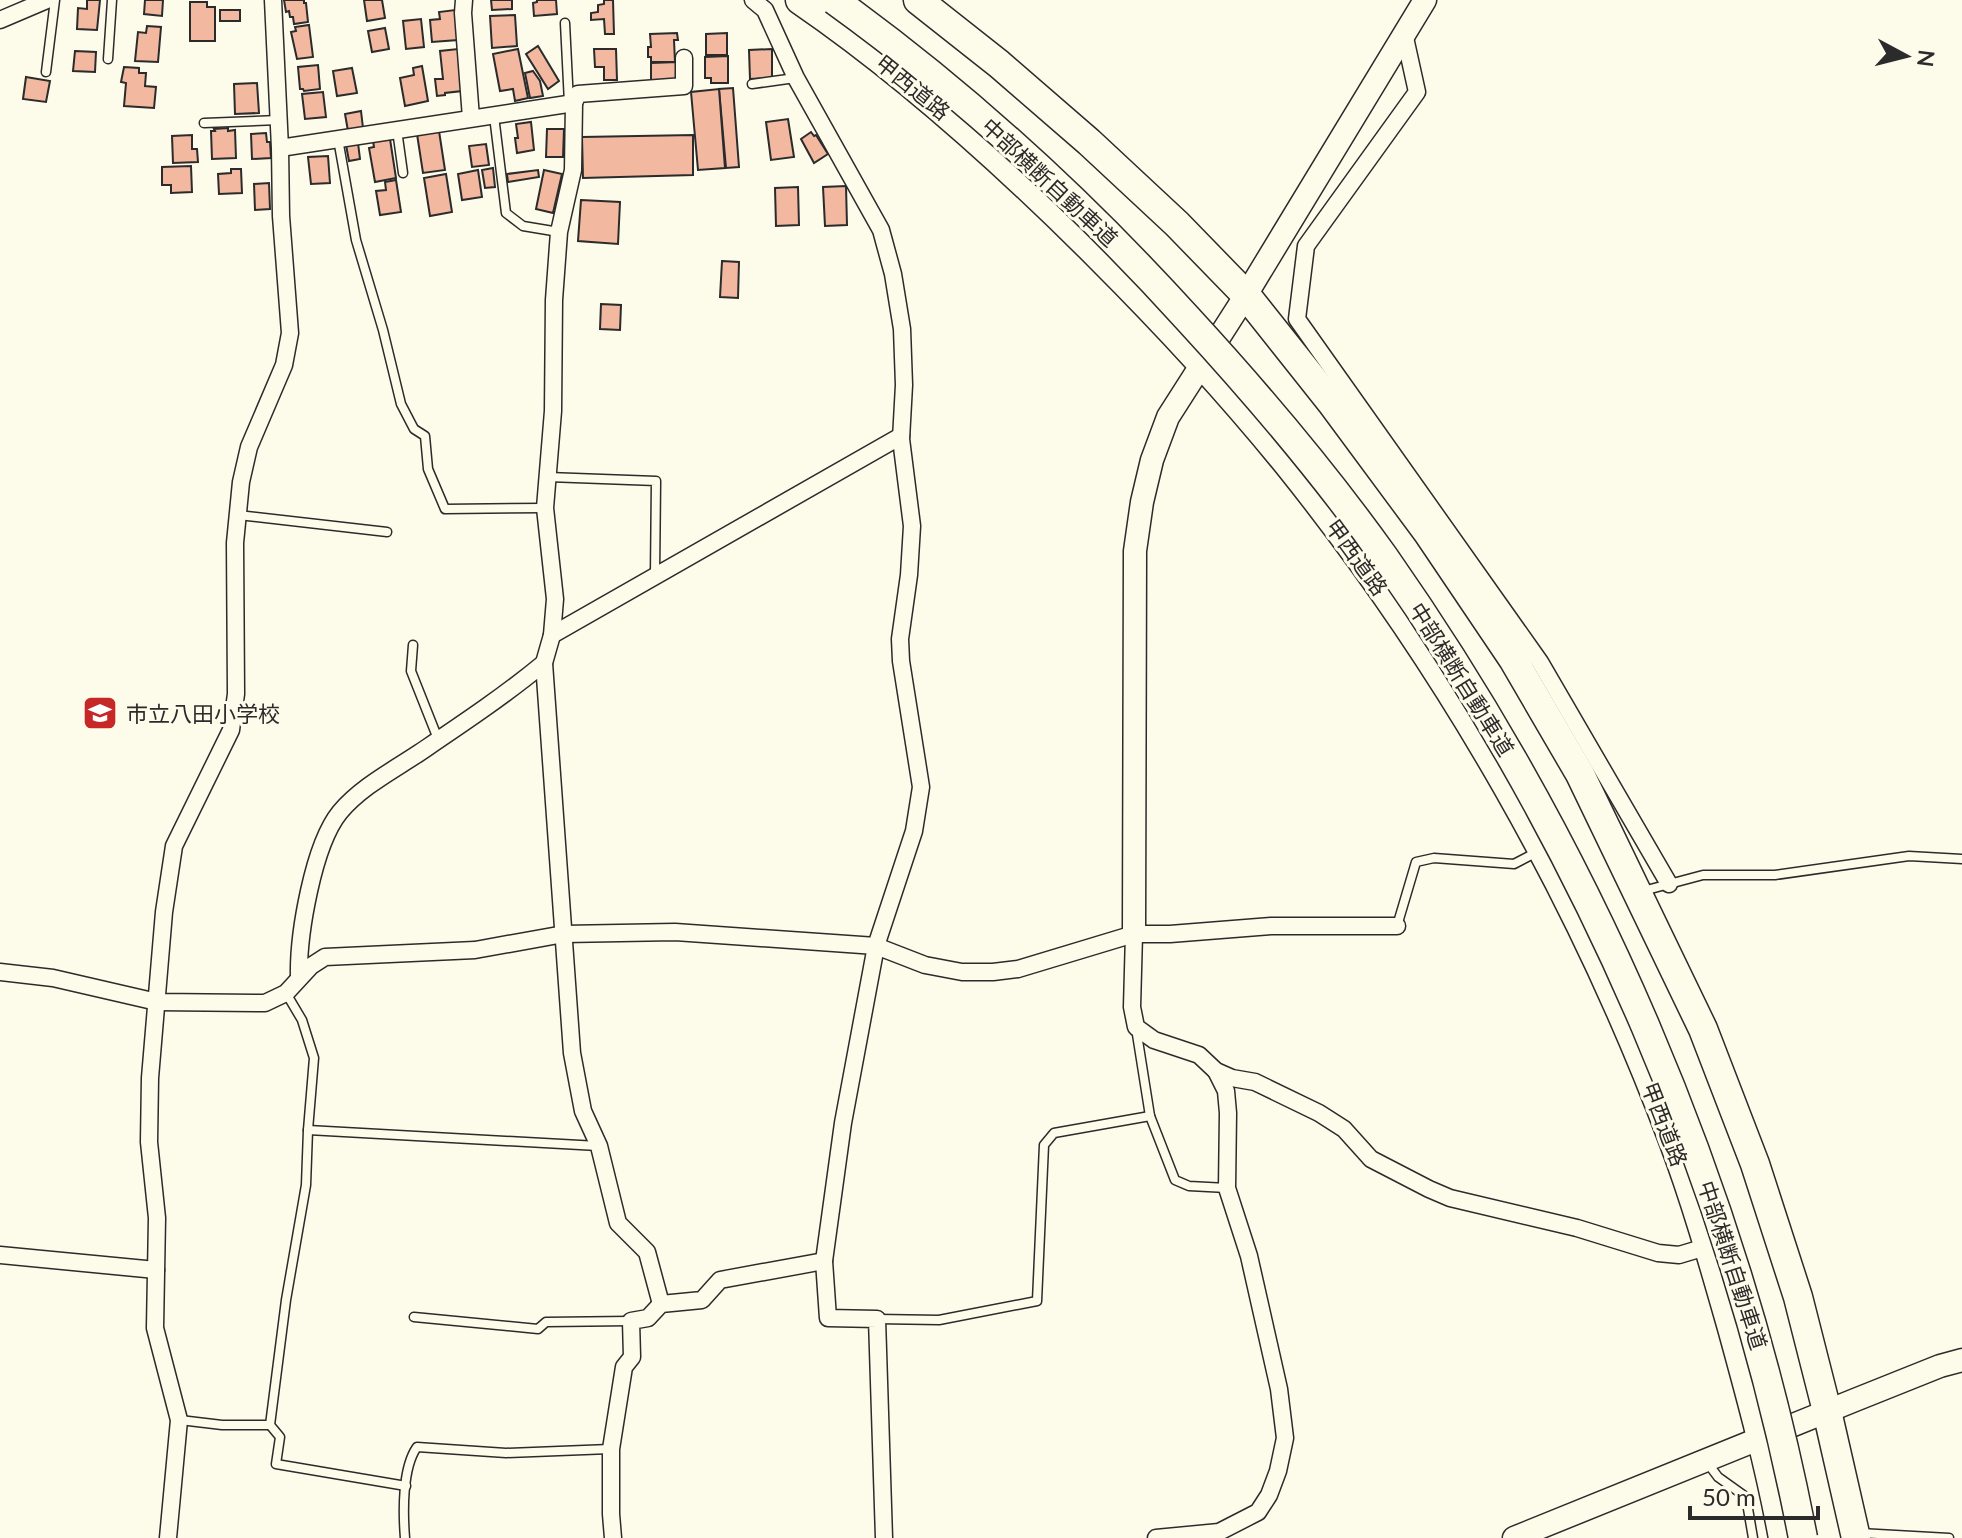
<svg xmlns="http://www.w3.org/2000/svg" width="1962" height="1538" font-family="Lato,'Noto Sans JP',sans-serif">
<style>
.building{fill:#f2b8a0;stroke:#2b2b2b;stroke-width:2}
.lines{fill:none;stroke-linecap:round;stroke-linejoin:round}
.lane-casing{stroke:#2b2b2b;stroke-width:11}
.street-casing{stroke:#2b2b2b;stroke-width:19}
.secondary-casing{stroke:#2b2b2b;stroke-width:25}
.highway-casing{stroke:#2b2b2b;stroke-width:31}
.lane{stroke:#fdfbea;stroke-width:8}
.street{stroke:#fdfbea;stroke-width:16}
.secondary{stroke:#fdfbea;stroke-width:22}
.highway{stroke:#fdfbea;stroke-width:28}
.highway-bridge-casing{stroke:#2b2b2b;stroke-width:31;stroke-linecap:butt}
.highway-bridge{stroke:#fdfbea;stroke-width:28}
.labels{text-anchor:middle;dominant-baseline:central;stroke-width:6;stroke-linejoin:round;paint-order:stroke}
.street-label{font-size:22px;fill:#2b2b2b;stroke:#fdfbea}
.poi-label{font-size:22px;fill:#2b2b2b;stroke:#fdfbea;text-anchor:start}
</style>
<rect width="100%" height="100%" fill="#fdfbea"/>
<g class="building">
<polygon points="87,0 100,0 97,30 77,29 78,8 87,9"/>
<polygon points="145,0 163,0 162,16 144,14"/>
<polygon points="284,0 304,0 304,3 306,3 308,22 294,24 293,17 290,17 289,11 286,12"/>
<polygon points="364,0 382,0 385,18 367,21"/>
<polygon points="491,0 512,0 512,9 492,10"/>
<polygon points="537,0 556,0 557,14 534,16 533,3 537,2"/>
<polygon points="604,0 613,0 614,34 605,34 604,19 591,20 591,13 598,12 598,5 604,4"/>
<polygon points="190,2 207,2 207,7 215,7 215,41 190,41"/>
<rect x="220" y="10" width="20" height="11"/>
<polygon points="455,10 458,40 432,42 430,20 440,19 439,12"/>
<polygon points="515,15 517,46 492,48 490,16"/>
<polygon points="421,19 424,47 406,49 403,21"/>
<polygon points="309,25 313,57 297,59 291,32 296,31 295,27"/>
<polygon points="147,26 161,27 158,62 135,61 138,32 146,33"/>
<polygon points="385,28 389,49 372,52 368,31"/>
<polygon points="677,33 678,40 674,40 675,62 651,62 651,57 648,57 648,47 651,47 650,34"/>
<polygon points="727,33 727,55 706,55 706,34"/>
<polygon points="538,46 559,81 548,89 526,54"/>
<polygon points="458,49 462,91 445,93 445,95 437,96 435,79 443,79 440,51"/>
<polygon points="518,49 528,98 515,101 513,89 500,91 493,54"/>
<polygon points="594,49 616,49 617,80 604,80 604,67 595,67"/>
<polygon points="772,49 772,78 750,79 749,50"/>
<polygon points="75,51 96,52 95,72 73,71"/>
<polygon points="728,56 728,83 711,83 711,78 705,78 705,57"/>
<polygon points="678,62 678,82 651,82 651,63"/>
<polygon points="318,65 320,89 304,91 303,89 300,89 298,67"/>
<polygon points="422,66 428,101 405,106 400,78 414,75 413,68"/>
<polygon points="124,67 139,68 139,73 146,73 145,86 156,87 154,108 124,106 126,83 121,82"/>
<polygon points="352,68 357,93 337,96 333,71"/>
<polygon points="533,71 540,81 543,96 530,98 525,73"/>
<polygon points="26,77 50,81 46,102 23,99"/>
<polygon points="257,83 259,113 235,114 234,84"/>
<polygon points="733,88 739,167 726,168 719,89"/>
<polygon points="719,89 725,168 698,170 691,92"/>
<polygon points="323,92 326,117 305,119 302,94"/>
<polygon points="361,111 363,128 348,131 345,114"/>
<polygon points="788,119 794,157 771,160 766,122"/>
<polygon points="531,122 534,150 517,153 515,138 518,138 516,124"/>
<polygon points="228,128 228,131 235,130 236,158 212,159 211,131 215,131 214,129"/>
<polygon points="547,129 564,129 563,157 546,157"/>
<polygon points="439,131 445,170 423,173 417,134"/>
<polygon points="811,132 814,136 816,135 828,154 814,163 801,139"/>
<polygon points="266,133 267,142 270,142 271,158 252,159 251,134"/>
<polygon points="192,135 192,149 197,149 198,162 173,163 172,136"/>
<polygon points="693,135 693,175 583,178 582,137"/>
<polygon points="390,139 396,178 375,182 369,148 374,147 373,141"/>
<polygon points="358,143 360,159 349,161 346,145"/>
<polygon points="486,144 489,165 472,167 469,146"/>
<polygon points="328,156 330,183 311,184 308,157"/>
<polygon points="191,166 192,192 171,193 171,185 162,185 162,167"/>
<polygon points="493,168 495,187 485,188 482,170"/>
<polygon points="231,169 241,169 242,193 219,194 218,174 231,173"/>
<polygon points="478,170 482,197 462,200 458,174"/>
<polygon points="538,170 539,177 508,182 507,174"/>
<polygon points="544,170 562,174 553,213 536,209"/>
<polygon points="446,174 452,212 430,216 424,178"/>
<polygon points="396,180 401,212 380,215 376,191 386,190 385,182"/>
<polygon points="269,183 270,209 255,210 254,184"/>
<polygon points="846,186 847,225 825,226 823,187"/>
<polygon points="798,187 799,225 776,226 775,188"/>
<polygon points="581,200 620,202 618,244 578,241"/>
<polygon points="722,261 739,262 738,298 720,297"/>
<polygon points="601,304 621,305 620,330 600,329"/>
</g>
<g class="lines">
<g class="lane-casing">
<g id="lane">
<polyline points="565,23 569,103"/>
<polyline points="108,59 112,0"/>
<polyline points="46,72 55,0"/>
<polyline points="752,84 795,78"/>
<polyline points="494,116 506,213 523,226 559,232"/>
<polyline points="204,123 279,120"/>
<polyline points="397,130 403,173"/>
<polyline points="338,139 356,240 383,330 401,404 414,429 425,436 428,469 445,509 545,508"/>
<polyline points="548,477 656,481 655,575"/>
<polyline points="238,515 387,532"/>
<polyline points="413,645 411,671 438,739"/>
<polyline points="1643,891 1703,875 1775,875 1909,856 1962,859"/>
<polyline points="1397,926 1416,862 1434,858 1514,864 1537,852"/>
<polyline points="286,993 302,1020 314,1058 308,1130 306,1185 286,1300 270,1425 280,1437 276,1464 406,1486"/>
<polyline points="1136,1028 1150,1116 1175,1180 1189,1186 1227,1188"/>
<polyline points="308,1130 598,1146"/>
<polyline points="414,1317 538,1329 546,1322 631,1321"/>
<polyline points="877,1319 939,1320 1037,1301 1044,1145 1054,1133 1150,1116"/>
<polyline points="180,1420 222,1425 270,1425"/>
<polyline points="1706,1461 1718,1477 1746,1497 1753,1538"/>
<polyline points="1860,1533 1949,1538"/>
<path d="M405 1538C403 1513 402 1468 417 1447L506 1453 610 1449"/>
</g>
</g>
<g class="street-casing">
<g id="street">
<polyline points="464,0 463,13 471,118"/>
<polyline points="753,0 765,10 796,78 881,230 893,274 902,329 904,385 901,439 912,526 909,575 900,639 901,661 921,787 914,831 876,946 843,1123 824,1261 828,1318 877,1319 884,1538"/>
<polyline points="0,20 47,0"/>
<polyline points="1404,33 1417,92 1306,246 1297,319 1540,662 1669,884"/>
<polyline points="280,148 574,103"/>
<polyline points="552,635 901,436"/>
<polyline points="1134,934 1132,1007 1136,1027 1154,1040 1199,1055 1216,1071 1232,1078 1255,1082 1319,1113 1344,1129 1371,1159 1429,1189 1450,1198 1577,1228 1658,1253 1679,1255 1709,1246"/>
<polyline points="0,972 53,978 157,1002 265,1003 286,993 311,966 325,957 475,950 564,934 675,932 876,946 925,965 962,972 993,972 1018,969 1134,934 1170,934 1271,926 1397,926"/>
<path d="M299 977C298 935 313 845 340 812 361 787 392 771 419 753 462 724 504 696 544 663"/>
<polyline points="0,1255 156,1270"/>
<polyline points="661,1304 647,1252 618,1223 599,1146 583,1111 572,1053 544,663 552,635 555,599 545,508 553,411 554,300 559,232 573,170 574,103 578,94 684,86 684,58"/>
<polyline points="168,1538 179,1420 155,1328 157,1218 149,1142 150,1078 164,912 174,846 231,730 236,694 235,543 241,482 249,447 284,365 290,333 281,216 280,148 273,0"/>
<polyline points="613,1538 611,1514 611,1449 624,1367 632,1357 631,1321 648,1318 661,1304 702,1300 720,1280 824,1261"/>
<polyline points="1156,1538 1219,1532 1258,1512 1269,1495 1278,1471 1285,1438 1279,1389 1249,1256 1227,1188 1228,1113 1226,1091 1216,1071"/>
</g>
</g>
<g class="secondary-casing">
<g id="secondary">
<polyline points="1134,934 1135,551 1142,502 1152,460 1168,417 1246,295 1425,0"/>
<polyline points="1514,1538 1855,1400 1940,1366 1962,1360"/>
</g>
</g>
<g class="highway-casing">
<g id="highway">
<path d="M800 0C908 74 1007 164 1099 256 1166 323 1230 392 1289 465 1451 667 1582 897 1673 1140 1696 1201 1714 1265 1732 1328 1751 1397 1770 1467 1783 1538"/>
<polyline points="918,0 999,64 1089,142 1177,224 1246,295 1331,402 1428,533 1513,659 1580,774 1703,1029 1755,1164 1798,1297 1827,1411 1856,1538"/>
</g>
</g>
<use href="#lane" class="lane"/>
<use href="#street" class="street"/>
<use href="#secondary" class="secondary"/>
<use href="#highway" class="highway"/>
<g class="highway-bridge-casing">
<path id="highway-bridge" d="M834 0C963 93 1081 201 1188 319 1257 394 1324 473 1384 557 1590 851 1735 1186 1803 1538"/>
</g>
<use href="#highway-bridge" class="highway-bridge"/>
</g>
<defs>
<g id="school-square" transform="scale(1.8)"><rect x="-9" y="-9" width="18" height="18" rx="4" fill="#c62828" stroke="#fdfbea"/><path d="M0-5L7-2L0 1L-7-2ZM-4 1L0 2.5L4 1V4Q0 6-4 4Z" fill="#fff"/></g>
</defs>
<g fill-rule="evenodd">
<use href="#school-square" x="100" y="713"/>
</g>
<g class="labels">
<g class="street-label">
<text transform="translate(913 87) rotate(39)">甲西道路</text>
<text transform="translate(1050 182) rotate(43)">中部横断自動車道</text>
<text transform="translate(1357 557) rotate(54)">甲西道路</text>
<text transform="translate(1462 679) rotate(58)">中部横断自動車道</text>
<text transform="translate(1665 1124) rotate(69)">甲西道路</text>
<text transform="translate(1733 1265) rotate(72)">中部横断自動車道</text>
</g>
<g class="poi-label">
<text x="126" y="713">市立八田小学校</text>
</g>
</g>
<g transform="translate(1906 56) rotate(97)" stroke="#fdfbea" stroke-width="6" paint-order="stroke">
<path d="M0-6L14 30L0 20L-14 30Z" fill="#2b2b2b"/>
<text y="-12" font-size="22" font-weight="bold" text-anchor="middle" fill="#2b2b2b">N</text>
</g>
<path d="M1690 1506v12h128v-12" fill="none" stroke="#2b2b2b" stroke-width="4"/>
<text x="1702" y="1506" font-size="24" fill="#2b2b2b" stroke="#fdfbea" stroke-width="6" paint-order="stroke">50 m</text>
</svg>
